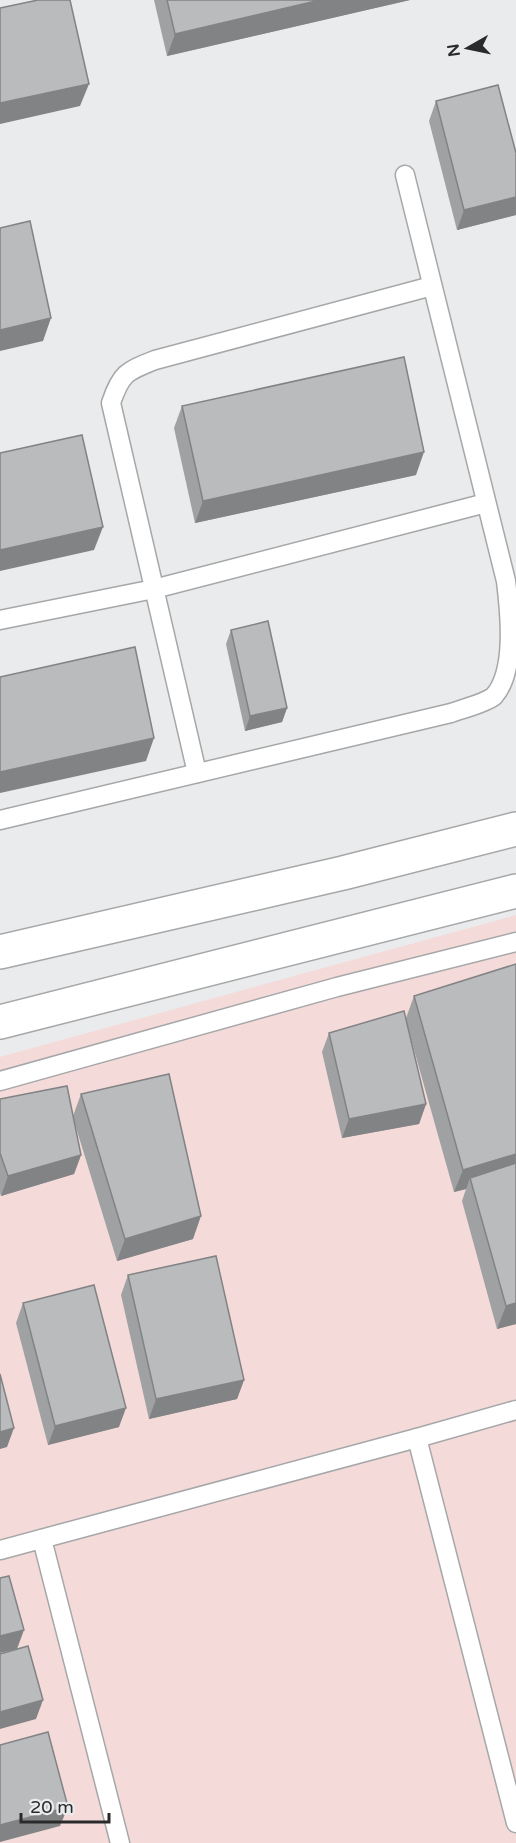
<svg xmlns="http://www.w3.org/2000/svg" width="516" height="1843" font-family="'Varela Round',sans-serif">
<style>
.industrial{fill:#f5dada}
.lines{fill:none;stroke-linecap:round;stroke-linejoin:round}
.service-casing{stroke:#a6a7a8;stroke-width:21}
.tertiary-casing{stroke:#a6a7a8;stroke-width:36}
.service{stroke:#fff;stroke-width:18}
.tertiary{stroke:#fff;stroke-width:33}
.wall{fill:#a0a1a2}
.shaded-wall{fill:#828384}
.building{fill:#babbbc;stroke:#828384;stroke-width:1.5}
</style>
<rect width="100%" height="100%" fill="#eaebec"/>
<polygon class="industrial" points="516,915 516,1843 0,1843 0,1057"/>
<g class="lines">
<g class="service-casing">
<g id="service">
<polyline points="0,620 154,589 486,503"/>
<path d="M197 773 111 403C121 373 127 371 155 360L432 286"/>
<path d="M0 820 451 713C462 709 486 703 494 696 516 671 510 614 506 581L405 175"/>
<polyline points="0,1081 337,987 516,942"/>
<polyline points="417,1438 516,1823"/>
<polyline points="42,1539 120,1843"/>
<polyline points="0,1550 417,1438 516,1410"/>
</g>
</g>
<g class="tertiary-casing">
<g id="tertiary">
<polyline points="0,952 343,873 516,829"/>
<polyline points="0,1022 516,891"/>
</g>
</g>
<use href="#service" class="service"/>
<use href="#tertiary" class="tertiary"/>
</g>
<g class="wall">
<polygon points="154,0 410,0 167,56"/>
<polygon points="436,101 516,153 516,215 457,230 429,121"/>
<polygon points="182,406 416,475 195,523 174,428"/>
<polygon points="231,630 287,708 282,722 245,731 226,644"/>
<polygon points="516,964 516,1324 497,1329 462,1201 466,1189 454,1192 409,1032 426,1104 419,1124 342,1138 322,1052 329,1033 406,1018 414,996"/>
<polygon points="81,1094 193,1239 117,1261 74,1121 81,1155 74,1174 1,1196 0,1193 0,1099 73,1116"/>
<polygon points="128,1275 244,1380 237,1399 149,1419 121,1295"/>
<polygon points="23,1303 119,1427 48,1445 16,1323"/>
</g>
<g class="shaded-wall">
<polygon points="320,0 410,0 167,56 175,34"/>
<polygon points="89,84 80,106 0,124 0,103"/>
<polygon points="516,197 516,215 457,230 464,210"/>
<polygon points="51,318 43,341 0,351 0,330"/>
<polygon points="424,452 416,475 195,523 203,501"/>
<polygon points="103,527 94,550 0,571 0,550"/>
<polygon points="287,708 282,722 245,731 250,716"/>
<polygon points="154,738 146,761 0,793 0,772"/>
<polygon points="426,1104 419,1124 342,1138 349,1119"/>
<polygon points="516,1154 516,1174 470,1178 466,1189 454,1192 463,1170"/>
<polygon points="81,1155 74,1174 1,1196 8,1176"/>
<polygon points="201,1216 193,1239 117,1261 125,1239"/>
<polygon points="516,1303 516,1324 497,1329 506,1306"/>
<polygon points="244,1380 237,1399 149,1419 156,1399"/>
<polygon points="126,1408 119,1427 48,1445 55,1426"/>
<polygon points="14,1428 7,1447 0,1449 0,1432"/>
<polygon points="24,1630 17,1649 0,1653 0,1636"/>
<polygon points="43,1700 36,1719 0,1729 0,1712"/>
<polygon points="68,1807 60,1826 0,1842 0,1825"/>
</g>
<g class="building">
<polygon points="38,0 70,0 89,84 0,103 0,8"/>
<polygon points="167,0 320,0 175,34"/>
<polygon points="498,85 516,153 516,197 464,210 436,101"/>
<polygon points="30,221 51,318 0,330 0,228"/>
<polygon points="404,357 424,452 203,501 182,406"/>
<polygon points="82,435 103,527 0,550 0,453"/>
<polygon points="268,621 287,708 250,716 231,630"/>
<polygon points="135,647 154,738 0,772 0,677"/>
<polygon points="516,964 516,1154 463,1170 414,996"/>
<polygon points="404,1011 426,1104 349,1119 329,1033"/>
<polygon points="169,1074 201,1216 125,1239 81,1094"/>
<polygon points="67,1086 81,1155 8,1176 0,1153 0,1099"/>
<polygon points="516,1163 516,1303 506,1306 470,1178"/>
<polygon points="216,1256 244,1380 156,1399 128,1275"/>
<polygon points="94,1285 126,1408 55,1426 23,1303"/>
<polygon points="0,1374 14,1428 0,1432"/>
<polygon points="9,1576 24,1630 0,1636 0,1578"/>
<polygon points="28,1646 43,1700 0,1712 0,1654"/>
<polygon points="48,1732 68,1807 0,1825 0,1745"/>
</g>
<g transform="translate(468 48) rotate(261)" stroke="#eaebec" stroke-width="4.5" paint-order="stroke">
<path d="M0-4.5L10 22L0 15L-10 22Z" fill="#2a2a2b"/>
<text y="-9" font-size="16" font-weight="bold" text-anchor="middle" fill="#2a2a2b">N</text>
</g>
<path d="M21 1813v9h88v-9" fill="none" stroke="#2a2a2b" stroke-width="3"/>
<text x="30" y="1813" font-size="18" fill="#2a2a2b" stroke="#eaebec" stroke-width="4.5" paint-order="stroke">20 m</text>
</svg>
